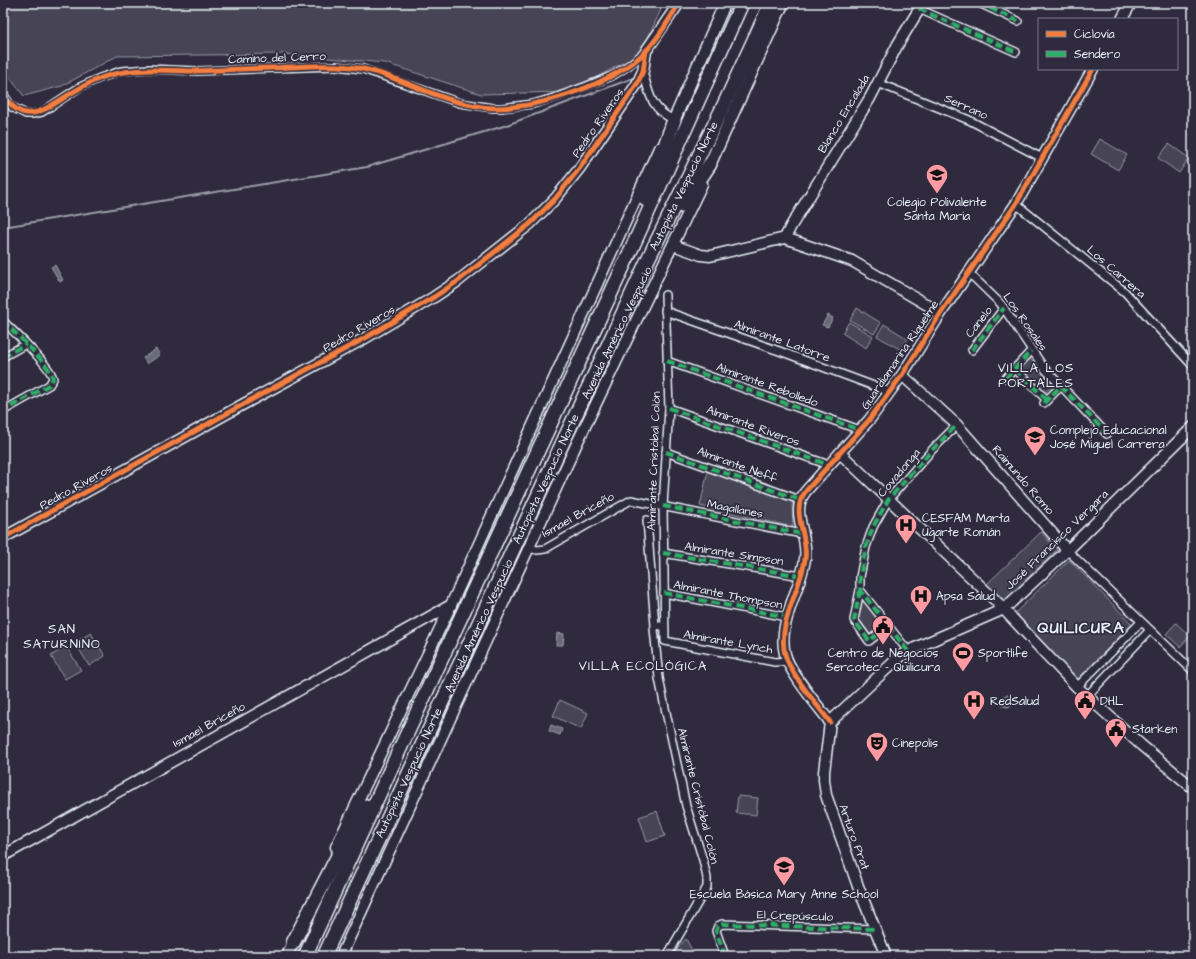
<svg xmlns="http://www.w3.org/2000/svg" width="1196" height="959" font-family="'Architects Daughter',sans-serif">
<style>
.green{fill:#464455;stroke:#979aa6}
.water{fill:#696978;stroke:#9c9fab}
.lines{fill:none;stroke-linecap:round;stroke-linejoin:round}
.stream{stroke:#9c9fab;stroke-width:2}
.street-casing{stroke:#e8f1f8;stroke-width:10}
.secondary-casing{stroke:#e8f1f8;stroke-width:13}
.primary-casing{stroke:#e8f1f8;stroke-width:14}
.highway-casing{stroke:#e8f1f8;stroke-width:16}
.street{stroke:#2f2a3d;stroke-width:7}
.secondary{stroke:#2f2a3d;stroke-width:10}
.primary{stroke:#2f2a3d;stroke-width:11}
.highway{stroke:#2f2a3d;stroke-width:13}
.quiet{stroke:#2db169;stroke-width:4;stroke-dasharray:8 4;stroke-linecap:butt}
.cycleway-casing{stroke:#2f2a3d;stroke-width:8}
.cycleway{stroke:#f27e40;stroke-width:5}
.labels{text-anchor:middle;dominant-baseline:central;stroke-width:3.5;stroke-linejoin:round;paint-order:stroke}
.street-label{font-size:12px;fill:#e8f1f8;stroke:#2f2a3d}
.poi-label{font-size:12px;fill:#e8f1f8;stroke:#2f2a3d;text-anchor:start}
.neighbourhood-label{font-size:13px;letter-spacing:1px;fill:#e8f1f8;stroke:#2f2a3d}
.district-label{font-size:16px;font-weight:bold;letter-spacing:1px;fill:#e8f1f8;stroke:#2f2a3d}
</style>
<rect width="100%" height="100%" fill="#2f2a3d"/>
<filter id="ink" filterUnits="userSpaceOnUse"><feTurbulence type="fractalNoise" baseFrequency=".025" numOctaves="2"/><feDisplacementMap in="SourceGraphic" scale="8" xChannelSelector="R" yChannelSelector="G"/><feConvolveMatrix kernelMatrix="1 2 1 2 8 2 1 2 1" color-interpolation-filters="sRGB"/></filter>
<g filter="url(#ink)">
<g class="green">
<polygon points="3,3 664,3 641,53 570,92 481,94 385,63 283,54 117,56 62,86 24,96 3,69"/>
<polygon points="1100,139 1127,155 1118,170 1091,154"/>
<polygon points="1169,144 1189,158 1179,173 1158,158"/>
<polygon points="857,308 881,323 874,334 850,320"/>
<polygon points="849,322 873,336 866,348 842,333"/>
<polygon points="884,324 908,339 901,350 877,336"/>
<polygon points="1029,358 1054,384 1044,394 1019,368"/>
<polygon points="708,471 793,500 792,505 793,527 700,506"/>
<polygon points="1041,532 1057,550 1004,601 987,584"/>
<polygon points="1069,560 1132,624 1078,679 1014,614"/>
<polygon points="862,597 883,625 869,637 857,620"/>
<polygon points="1176,623 1190,636 1180,647 1166,634"/>
<polygon points="91,633 105,656 89,666 75,642"/>
<polygon points="66,646 81,670 65,679 51,656"/>
<polygon points="560,700 588,713 581,729 553,716"/>
<polygon points="738,796 758,798 756,815 736,813"/>
<polygon points="657,811 665,836 647,842 639,817"/>
<polygon points="686,939 695,956 671,956"/>
</g>
<g class="water">
<polygon points="55,265 63,280 60,282 51,267"/>
<polygon points="828,315 833,318 828,327 822,325"/>
<polygon points="156,349 160,355 147,364 143,358"/>
<polygon points="557,633 564,634 563,645 556,645"/>
<circle cx="1007" cy="701" r="6"/>
<polygon points="551,725 562,729 560,735 549,731"/>
</g>
<g class="lines">
<polyline class="stream" points="3,227 367,167 504,126 636,77"/>
<g class="street-casing">
<g id="street">
<polyline points="979,3 1018,21"/>
<polyline points="919,9 1016,52"/>
<path d="M643 71C649 94 651 109 674 120"/>
<polyline points="878,83 969,120 1042,158"/>
<polyline points="3,94 12,107 26,114 33,114 42,112 80,87 100,78 121,71 149,69 197,71 335,66 363,69 460,103 493,108 502,108 533,104 557,97 587,86 612,76 628,66 646,51"/>
<polyline points="1016,204 1125,292 1193,366"/>
<polyline points="968,272 1001,304 1044,368 1107,434"/>
<polyline points="665,295 669,408 663,506 665,641 775,662 788,661"/>
<polyline points="665,311 785,353 890,392"/>
<path d="M3 321C13 331 52 367 53 379L49 385 3 411"/>
<polyline points="972,350 1004,308"/>
<polyline points="3,357 26,344"/>
<polyline points="667,361 860,430"/>
<polyline points="1015,369 1047,400"/>
<polyline points="1006,378 1031,351"/>
<polyline points="1044,403 1061,386"/>
<polyline points="669,408 829,465"/>
<polyline points="666,452 800,500"/>
<polyline points="647,520 655,626"/>
<polyline points="529,548 537,550 545,549 631,500 802,534"/>
<polyline points="1067,550 1193,671"/>
<polyline points="663,553 801,576"/>
<polyline points="860,590 854,620 869,641 888,626"/>
<polyline points="664,593 787,617"/>
<polyline points="664,627 657,625 654,629 659,678 664,703 686,806 703,860 707,878 707,887 667,956"/>
<polyline points="908,651 860,590 860,577 866,547 873,527 888,500 932,450 957,425"/>
<polyline points="1077,687 1141,622"/>
<polyline points="1087,696 1150,630"/>
<polyline points="966,955 967,956"/>
<polyline points="725,956 716,931 718,926 722,924 875,929"/>
</g>
</g>
<g class="secondary-casing">
<g id="secondary">
<polyline points="1122,19 1131,3"/>
<polyline points="785,238 791,226 870,98 898,44 923,3"/>
<polyline points="673,245 701,255 710,256 785,238 852,261 941,313"/>
<polyline points="902,375 957,425 1067,550"/>
<polyline points="840,453 995,600 1077,687 1141,745 1193,788"/>
<polyline points="3,538 251,400 367,337 434,297 458,281 530,224 555,199 579,169 637,84 643,71 646,51 679,3"/>
<path d="M830 722C818 706 789 672 785 654 777 623 801 589 805 559 809 536 789 511 806 491L870 419 902 375 941 313 1016 204 1093 69"/>
<polyline points="830,722 895,661 908,651 1004,609 1072,546 1193,427"/>
<polyline points="830,722 824,772 824,780 826,795 859,889 886,956"/>
<polyline points="336,847 451,605 659,148"/>
<polyline points="3,856 451,605"/>
<polyline points="287,956 295,938"/>
<polyline points="341,956 577,443 702,184"/>
</g>
</g>
<g class="primary-casing">
<g id="primary">
<polyline points="674,120 725,3"/>
<polyline points="710,164 783,3"/>
</g>
</g>
<g class="highway-casing">
<g id="highway">
<polyline points="646,200 674,120"/>
<polyline points="682,206 710,164"/>
<polyline points="293,943 345,842 366,806"/>
<polyline points="305,956 398,753 636,239 742,3"/>
<polyline points="324,956 649,257 722,109 771,3"/>
</g>
</g>
<use href="#street" class="street"/>
<use href="#secondary" class="secondary"/>
<use href="#primary" class="primary"/>
<use href="#highway" class="highway"/>
<g class="quiet">
<polyline points="979,3 1018,21"/>
<polyline points="919,9 1016,52"/>
<path d="M3 321C13 331 52 367 53 379L49 385 3 411"/>
<polyline points="972,350 1004,308"/>
<polyline points="3,357 26,344"/>
<polyline points="667,361 860,430"/>
<polyline points="1015,369 1047,400"/>
<polyline points="1006,378 1031,351"/>
<polyline points="1044,403 1061,386 1107,434"/>
<polyline points="669,408 829,465"/>
<polyline points="666,452 800,500"/>
<polyline points="663,506 802,534"/>
<polyline points="663,553 801,576"/>
<polyline points="860,590 854,620 869,641 888,626"/>
<polyline points="664,593 787,617"/>
<polyline points="908,651 860,590 860,577 866,547 873,527 888,500 932,450 957,425"/>
<polyline points="966,955 967,956"/>
<polyline points="725,956 716,931 718,926 722,924 875,929"/>
</g>
<g class="cycleway-casing">
<g id="cycleway">
<path d="M3 94C22 125 40 113 65 97 76 90 88 83 101 78 132 66 164 71 196 71 221 70 246 69 270 68 301 67 334 63 363 69 397 76 428 95 462 103 472 105 484 108 495 108 540 108 613 84 645 52 656 41 671 17 679 3"/>
<polyline points="3,538 251,400 367,337 434,297 458,281 530,224 555,199 579,169 637,84 643,71 646,51"/>
<path d="M830 722C818 706 789 672 785 654 777 623 801 589 805 559 809 536 789 511 806 491L870 419 902 375 941 313 1016 204 1093 69"/>
</g>
</g>
<use href="#cycleway" class="cycleway"/>
</g>
</g>
<defs>
<g id="school-pin" transform="scale(1.15)"><path d="M0 17L-7.5 6A9.5 9.5 0 1 1 7.5 6Z" fill="#ff9aa2" stroke="#2f2a3d"/><path d="M0-5L7-2L0 1L-7-2ZM-4 1L0 2.5L4 1V4Q0 6-4 4Z" fill="#111"/></g>
<g id="hospital-pin" transform="scale(1.15)"><path d="M0 17L-7.5 6A9.5 9.5 0 1 1 7.5 6Z" fill="#ff9aa2" stroke="#2f2a3d"/><path d="M-5-5h3v3.5h4V-5h3V5h-3V1.5h-4V5h-3Z" fill="#111"/></g>
<g id="civic-pin" transform="scale(1.15)"><path d="M0 17L-7.5 6A9.5 9.5 0 1 1 7.5 6Z" fill="#ff9aa2" stroke="#2f2a3d"/><path d="M-.6-6.5H3V-4.5H.6V-3L4-1V1h2V6H-6V1h2V-1L-.6-3ZM-1.2 2.5V6h2.4V2.5Z" fill="#111"/></g>
<g id="stadium-pin" transform="scale(1.15)"><path d="M0 17L-7.5 6A9.5 9.5 0 1 1 7.5 6Z" fill="#ff9aa2" stroke="#2f2a3d"/><path d="M0-5a6.5 5 0 1 0 0 10a6.5 5 0 1 0 0-10ZM-3.5-1.8h7v3.6h-7Z" fill="#111"/></g>
<g id="theatre-pin" transform="scale(1.15)"><path d="M0 17L-7.5 6A9.5 9.5 0 1 1 7.5 6Z" fill="#ff9aa2" stroke="#2f2a3d"/><path d="M-5-5.5Q0-4 5-5.5V0Q5 5 0 6Q-5 5-5 0ZM-3.3-2.5H-1v1.5H-3.3ZM1-2.5H3.3v1.5H1ZM-2.8 1Q0 5.5 2.8 1Z" fill="#111"/></g>
</defs>
<g fill-rule="evenodd">
<use href="#school-pin" x="937" y="175"/>
<use href="#school-pin" x="1035" y="437"/>
<use href="#hospital-pin" x="906" y="525"/>
<use href="#hospital-pin" x="921" y="596"/>
<use href="#civic-pin" x="883" y="626"/>
<use href="#stadium-pin" x="963" y="653"/>
<use href="#hospital-pin" x="974" y="701"/>
<use href="#civic-pin" x="1085" y="701"/>
<use href="#civic-pin" x="1116" y="729"/>
<use href="#theatre-pin" x="877" y="743"/>
<use href="#school-pin" x="784" y="867"/>
</g>
<g class="labels">
<g class="street-label">
<text transform="translate(277 58) rotate(-2)">Camino del Cerro</text>
<text transform="translate(966 107) rotate(24)">Serrano</text>
<text transform="translate(844 114) rotate(-59)">Blanco Encalada</text>
<text transform="translate(598 123) rotate(-55)">Pedro Riveros</text>
<text transform="translate(684 186) rotate(-64)">Autopista Vespucio Norte</text>
<text transform="translate(1116 272) rotate(41)">Los Carrera</text>
<text transform="translate(979 322) rotate(-52)">Canelo</text>
<text transform="translate(1025 322) rotate(55)">Los Rosales</text>
<text transform="translate(359 329) rotate(-30)">Pedro Riveros</text>
<text transform="translate(617 333) rotate(-64)">Avenida Américo Vespucio</text>
<text transform="translate(782 341) rotate(20)">Almirante Latorre</text>
<text transform="translate(900 355) rotate(-56)">Guardiamarina Riquelme</text>
<text transform="translate(767 385) rotate(20)">Almirante Rebolledo</text>
<text transform="translate(753 426) rotate(20)">Almirante Riveros</text>
<text transform="translate(654 461) rotate(-88)">Almirante Cristóbal Colón</text>
<text transform="translate(737 465) rotate(20)">Almirante Neff</text>
<text transform="translate(899 473) rotate(-50)">Covadonga</text>
<text transform="translate(546 479) rotate(-65)">Autopista Vespucio Norte</text>
<text transform="translate(1023 480) rotate(49)">Raimundo Romo</text>
<text transform="translate(76 487) rotate(-29)">Pedro Riveros</text>
<text transform="translate(735 509) rotate(11)">Magallanes</text>
<text transform="translate(578 515) rotate(-29)">Ismael Briceño</text>
<text transform="translate(1057 540) rotate(-44)">José Francisco Vergara</text>
<text transform="translate(734 554) rotate(9)">Almirante Simpson</text>
<text transform="translate(728 595) rotate(11)">Almirante Thompson</text>
<text transform="translate(479 626) rotate(-65)">Avenida Américo Vespucio</text>
<text transform="translate(728 642) rotate(10)">Almirante Lynch</text>
<text transform="translate(209 725) rotate(-29)">Ismael Briceño</text>
<text transform="translate(409 773) rotate(-65)">Autopista Vespucio Norte</text>
<text transform="translate(698 796) rotate(76)">Almirante Cristóbal Colón</text>
<text transform="translate(854 837) rotate(70)">Arturo Prat</text>
<text transform="translate(795 916) rotate(2)">El Crepúsculo</text>
</g>
<g class="poi-label">
<text x="937" y="202" text-anchor="middle">Colegio Polivalente<tspan x="937" dy="14">Santa María</tspan></text>
<text x="1050" y="430">Complejo Educacional<tspan x="1050" dy="14">José Miguel Carrera</tspan></text>
<text x="922" y="518">CESFAM Marta<tspan x="922" dy="14">Ugarte Román</tspan></text>
<text x="936" y="596">Apsa Salud</text>
<text x="883" y="653" text-anchor="middle">Centro de Negocios<tspan x="883" dy="14">Sercotec - Quilicura</tspan></text>
<text x="978" y="653">Sportlife</text>
<text x="990" y="701">RedSalud</text>
<text x="1100" y="701">DHL</text>
<text x="1132" y="729">Starken</text>
<text x="892" y="743">Cinepolis</text>
<text x="784" y="894" text-anchor="middle">Escuela Básica Mary Anne School</text>
</g>
<g class="neighbourhood-label">
<text x="1036" y="368">VILLA LOS<tspan x="1036" dy="15">PORTALES</tspan></text>
<text x="62" y="629">SAN<tspan x="62" dy="15">SATURNINO</tspan></text>
<text x="643" y="666">VILLA ECOLÓGICA</text>
</g>
<g class="district-label">
<text x="1081" y="628">QUILICURA</text>
</g>
</g>
<rect width="1196" height="959" fill="none" stroke="#2f2a3d" stroke-width="16"/>
<rect x="8" y="8" width="1180" height="943" fill="none" stroke="#e8f1f8" stroke-width="1.5" filter="url(#ink)"/>
<rect x="1038" y="18" width="140" height="52" fill="#2f2a3d" stroke="#797a88"/>
<rect x="1046" y="31" width="20" height="6" fill="#f27e40" stroke="#797a88"/>
<text x="1074" y="38" font-size="12" fill="#e8f1f8">Ciclovía</text>
<rect x="1046" y="51" width="20" height="6" fill="#2db169" stroke="#797a88"/>
<text x="1074" y="58" font-size="12" fill="#e8f1f8">Sendero</text>
</svg>
